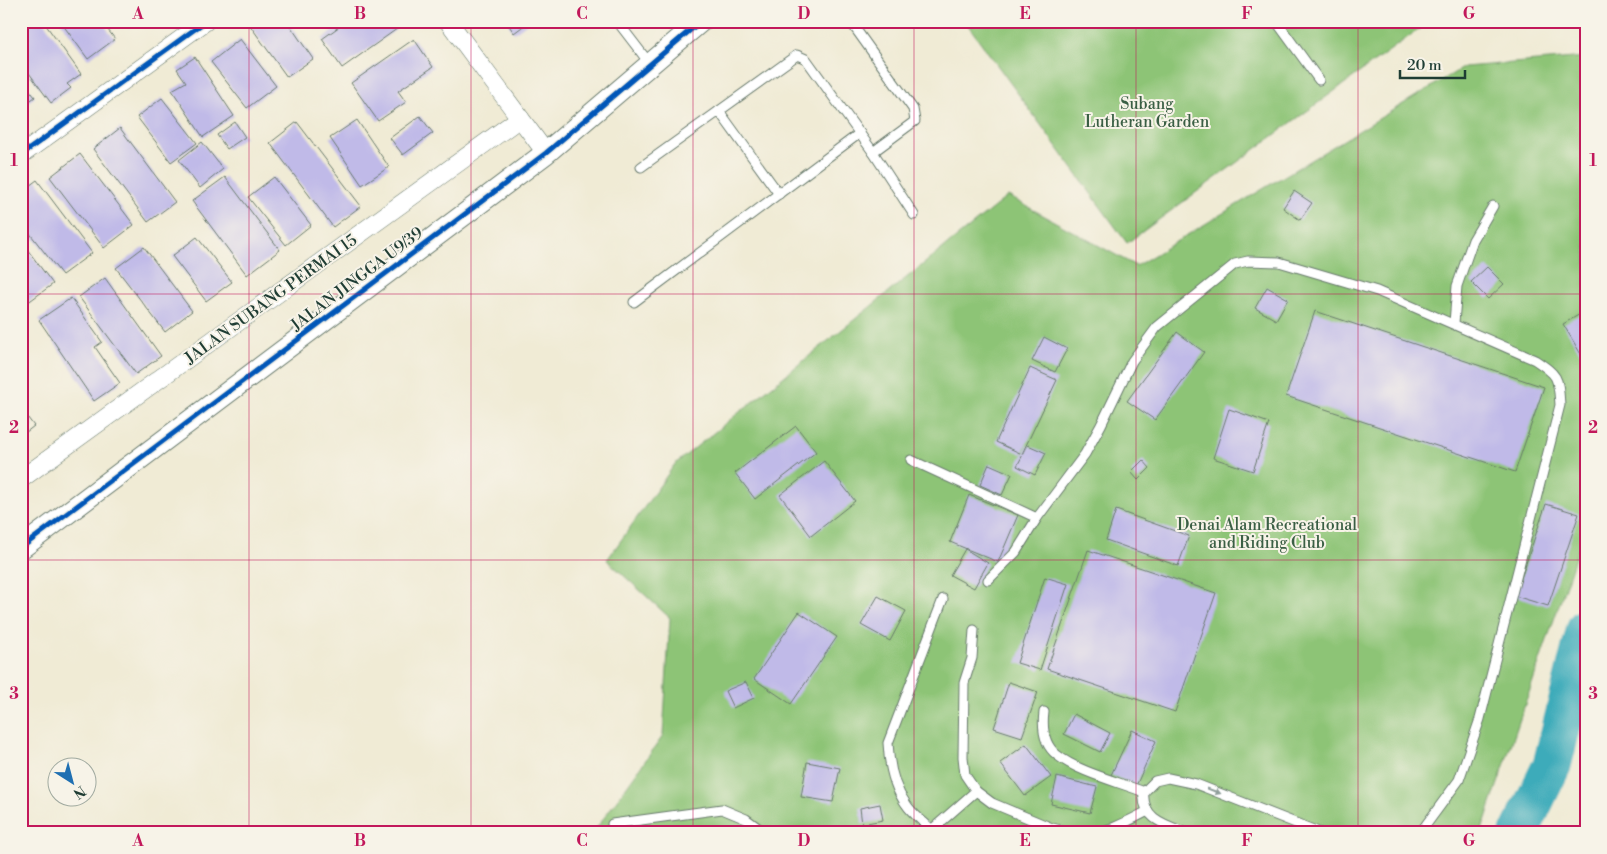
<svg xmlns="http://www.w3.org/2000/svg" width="1607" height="854" font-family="'Libre Bodoni',serif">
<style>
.green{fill:#8dc476;stroke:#568055}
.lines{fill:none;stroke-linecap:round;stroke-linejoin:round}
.river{stroke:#3cabba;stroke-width:39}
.building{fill:#c0bae8}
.service-casing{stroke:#687a6c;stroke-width:11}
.minor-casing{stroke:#687a6c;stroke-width:19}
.tertiary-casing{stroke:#687a6c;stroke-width:23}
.service{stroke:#fff;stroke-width:9}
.minor{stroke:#fff;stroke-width:18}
.tertiary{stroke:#fff;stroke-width:21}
.cycleway-casing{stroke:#f7f3e8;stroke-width:8}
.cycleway{stroke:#0057b8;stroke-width:5}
.oneway{fill:#8f9e9a}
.grid{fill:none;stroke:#c2185b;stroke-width:1;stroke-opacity:0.55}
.labels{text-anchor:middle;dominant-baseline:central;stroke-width:4;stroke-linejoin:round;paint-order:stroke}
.park-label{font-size:16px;fill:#3a5f44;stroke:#f7f3e8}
.street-label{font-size:16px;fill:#1f3d34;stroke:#f7f3e8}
.neatline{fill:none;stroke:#c2185b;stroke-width:2}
.grid-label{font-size:16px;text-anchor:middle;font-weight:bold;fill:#c2185b}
</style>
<rect width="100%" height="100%" fill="#f7f3e8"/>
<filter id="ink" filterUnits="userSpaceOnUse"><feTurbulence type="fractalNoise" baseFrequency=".02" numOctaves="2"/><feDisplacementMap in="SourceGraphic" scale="10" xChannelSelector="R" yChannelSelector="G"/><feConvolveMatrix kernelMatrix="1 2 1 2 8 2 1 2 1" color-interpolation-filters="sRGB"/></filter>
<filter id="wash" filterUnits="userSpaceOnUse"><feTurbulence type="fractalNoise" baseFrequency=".0096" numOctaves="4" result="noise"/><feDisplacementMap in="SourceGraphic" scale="20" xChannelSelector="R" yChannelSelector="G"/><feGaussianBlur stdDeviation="1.12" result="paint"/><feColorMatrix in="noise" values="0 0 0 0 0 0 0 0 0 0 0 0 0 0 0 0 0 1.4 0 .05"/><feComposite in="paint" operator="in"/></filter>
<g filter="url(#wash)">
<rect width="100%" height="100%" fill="#f0ebd5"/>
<g class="green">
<polygon points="965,21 1430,21 1127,243"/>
<polygon points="1586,57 1586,526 1481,833 593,833 663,736 670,618 607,560 675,464 1008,196 1136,266 1464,67"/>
</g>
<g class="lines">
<polyline class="river" points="1519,833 1552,765 1586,628"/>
</g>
<g id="blocks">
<g class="building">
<polygon points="21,21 43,21 81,74 67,84 71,88 51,103 21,62"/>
<polygon points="60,21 101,21 115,39 88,59"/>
<polygon points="124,21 139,21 129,28"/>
<polygon points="253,21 287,21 313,59 287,77 249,24"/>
<polygon points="304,21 318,21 309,27"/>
<polygon points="347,21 397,21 401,26 342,68 322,39"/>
<polygon points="506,21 530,21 514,33"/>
<polygon points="240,39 276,86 247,108 211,62"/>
<polygon points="414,39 433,67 398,91 406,102 378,121 351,83"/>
<polygon points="195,57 234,116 203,137 172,90 186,82 177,69"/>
<polygon points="21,79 35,97 21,107"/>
<polygon points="162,98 197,143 171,162 137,117"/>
<polygon points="420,116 433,133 403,155 390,138"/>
<polygon points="357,120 389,167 362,185 330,138"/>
<polygon points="235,122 245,137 227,149 217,135"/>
<polygon points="297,122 361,206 333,227 270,143"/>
<polygon points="120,128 175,202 148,222 93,149"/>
<polygon points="202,142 223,169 200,188 179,160"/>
<polygon points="80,154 134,225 104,248 50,177"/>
<polygon points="225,177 280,250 247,275 192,201"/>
<polygon points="274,177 311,225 286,245 248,197"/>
<polygon points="37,180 92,253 62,275 21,222 21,192"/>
<polygon points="1294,191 1312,203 1300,220 1283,208"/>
<polygon points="197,237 232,282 206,301 172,256"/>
<polygon points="21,241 53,284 27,303 21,295"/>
<polygon points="144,247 192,311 165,332 116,268"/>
<polygon points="1487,267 1504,284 1488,299 1471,282"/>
<polygon points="105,278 161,356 136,374 79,297"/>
<polygon points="1267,287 1288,299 1276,320 1255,308"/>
<polygon points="71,298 102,342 95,347 120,383 94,401 39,320"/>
<polygon points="1315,311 1544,387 1515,472 1286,396"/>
<polygon points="1582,313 1586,320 1586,354 1582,356 1563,324"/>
<polygon points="1177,332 1204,352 1155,420 1127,401"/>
<polygon points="1044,337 1067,349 1055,372 1032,361"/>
<polygon points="1030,368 1057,380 1022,454 996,442"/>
<polygon points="21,409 34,426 21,436"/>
<polygon points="1229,409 1269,423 1253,471 1213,458"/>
<polygon points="796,426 816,452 755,499 735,473"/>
<polygon points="1028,445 1046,453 1035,475 1017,466"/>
<polygon points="1143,460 1150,468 1138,480 1131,472"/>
<polygon points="824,461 855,501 811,536 780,495"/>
<polygon points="989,464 1012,474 1002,495 980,485"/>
<polygon points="969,495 1018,515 998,562 950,542"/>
<polygon points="1546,504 1579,514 1548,606 1515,596"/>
<polygon points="1116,510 1189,536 1178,566 1106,540"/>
<polygon points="965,549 988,563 974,588 950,575"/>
<polygon points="1088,550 1216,593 1175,712 1047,669"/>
<polygon points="1045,577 1068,584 1040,670 1017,663"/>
<polygon points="878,596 906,611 890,641 861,625"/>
<polygon points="799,612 837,637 791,704 754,679"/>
<polygon points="746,682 754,698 733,708 725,691"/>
<polygon points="1009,682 1038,692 1022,737 994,728"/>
<polygon points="1074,714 1110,733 1100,752 1064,734"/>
<polygon points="1132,730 1156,741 1136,786 1111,775"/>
<polygon points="1026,744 1051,777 1025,796 1000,763"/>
<polygon points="807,762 840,768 833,802 801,797"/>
<polygon points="1057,777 1097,787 1090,813 1051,804"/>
<polygon points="880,804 883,820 862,824 860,808"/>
</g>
</g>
</g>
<g filter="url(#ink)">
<use href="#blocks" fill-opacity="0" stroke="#687a6c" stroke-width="1"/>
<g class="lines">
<g class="service-casing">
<g id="service">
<polyline points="617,21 650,64"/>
<polyline points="850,21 913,109 915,121 873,152"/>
<polyline points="1276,21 1319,80"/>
<polyline points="719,111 779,194"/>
<polyline points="641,167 797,55 806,59 873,152 914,215"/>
<polyline points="634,302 860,133"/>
<polyline points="1454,323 1457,286 1473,240 1493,206"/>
<polyline points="911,460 1037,518"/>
<path d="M988 580 1016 552 1037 518 1085 454 1101 425 1132 361 1157 327 1235 264 1248 261 1279 262 1377 291 1535 360C1559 376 1558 377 1560 405L1480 719 1459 780 1420 833"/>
<polyline points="974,630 972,658 964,683 963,757 965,775 976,791 992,803 1052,828 1073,833"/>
<path d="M1044 712C1042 728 1044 745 1057 755 1078 772 1119 782 1144 792"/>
<polyline points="612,824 722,809 746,819 765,833"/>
<path d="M932 830C923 821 912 814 906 804 893 786 889 764 888 743L943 599"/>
<polyline points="928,833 976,791"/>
<path d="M1088 833C1110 832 1128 821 1148 811"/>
<path d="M1187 833C1166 825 1141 819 1144 792L1155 781 1168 778 1196 784 1321 833"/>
</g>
</g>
<g class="minor-casing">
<g id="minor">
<polyline points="448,21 546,153"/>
<polyline points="21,155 206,21"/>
<polyline points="21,479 520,118"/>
</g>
</g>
<g class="tertiary-casing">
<polyline id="tertiary" points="21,548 546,153 701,21"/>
</g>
<use href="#service" class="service"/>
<use href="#minor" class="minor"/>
<use href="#tertiary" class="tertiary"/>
<g class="cycleway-casing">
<g id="cycleway">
<polyline points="21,155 206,21"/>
<polyline points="21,548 546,153 701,21"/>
</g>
</g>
<use href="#cycleway" class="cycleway"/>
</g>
<defs><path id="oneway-solid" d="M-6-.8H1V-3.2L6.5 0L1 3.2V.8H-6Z" transform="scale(1.25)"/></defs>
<use class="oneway" href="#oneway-solid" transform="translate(1214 791) rotate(21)"/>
</g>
<path class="grid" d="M249 21V833M471 21V833M693 21V833M914 21V833M1136 21V833M1358 21V833M21 294H1586M21 560H1586"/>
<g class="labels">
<g class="park-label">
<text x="1147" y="104">Subang<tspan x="1147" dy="18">Lutheran Garden</tspan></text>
<text x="1267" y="525">Denai Alam Recreational<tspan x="1267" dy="18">and Riding Club</tspan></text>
</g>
<g class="street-label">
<text transform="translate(357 279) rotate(-37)">JALAN JINGGA U9/39</text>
<text transform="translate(271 299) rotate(-36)">JALAN SUBANG PERMAI 15</text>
</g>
</g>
<rect width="1607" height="854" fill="none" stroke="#f7f3e8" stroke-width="55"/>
<g transform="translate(72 782) rotate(144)"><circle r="24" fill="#f7f3e8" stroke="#a1aaa0"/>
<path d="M0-4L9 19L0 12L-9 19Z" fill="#1f6fb2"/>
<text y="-8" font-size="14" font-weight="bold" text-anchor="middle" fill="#1f3d34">N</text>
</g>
<path d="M1400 70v8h65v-8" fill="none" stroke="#1f3d34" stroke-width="2.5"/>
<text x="1407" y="70" font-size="15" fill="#1f3d34" stroke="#f7f3e8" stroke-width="4" paint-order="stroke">20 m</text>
<rect x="28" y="28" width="1552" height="798" class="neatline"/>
<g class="grid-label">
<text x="138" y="19">A</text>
<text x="360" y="19">B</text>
<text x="582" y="19">C</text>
<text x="804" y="19">D</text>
<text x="1025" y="19">E</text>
<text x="1247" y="19">F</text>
<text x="1469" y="19">G</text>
<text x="14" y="166">1</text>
<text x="1593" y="166">1</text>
<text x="14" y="433">2</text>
<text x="1593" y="433">2</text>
<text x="14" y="699">3</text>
<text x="1593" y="699">3</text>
<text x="138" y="846">A</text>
<text x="360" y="846">B</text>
<text x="582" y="846">C</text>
<text x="804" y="846">D</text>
<text x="1025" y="846">E</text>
<text x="1247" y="846">F</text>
<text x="1469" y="846">G</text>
</g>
</svg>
